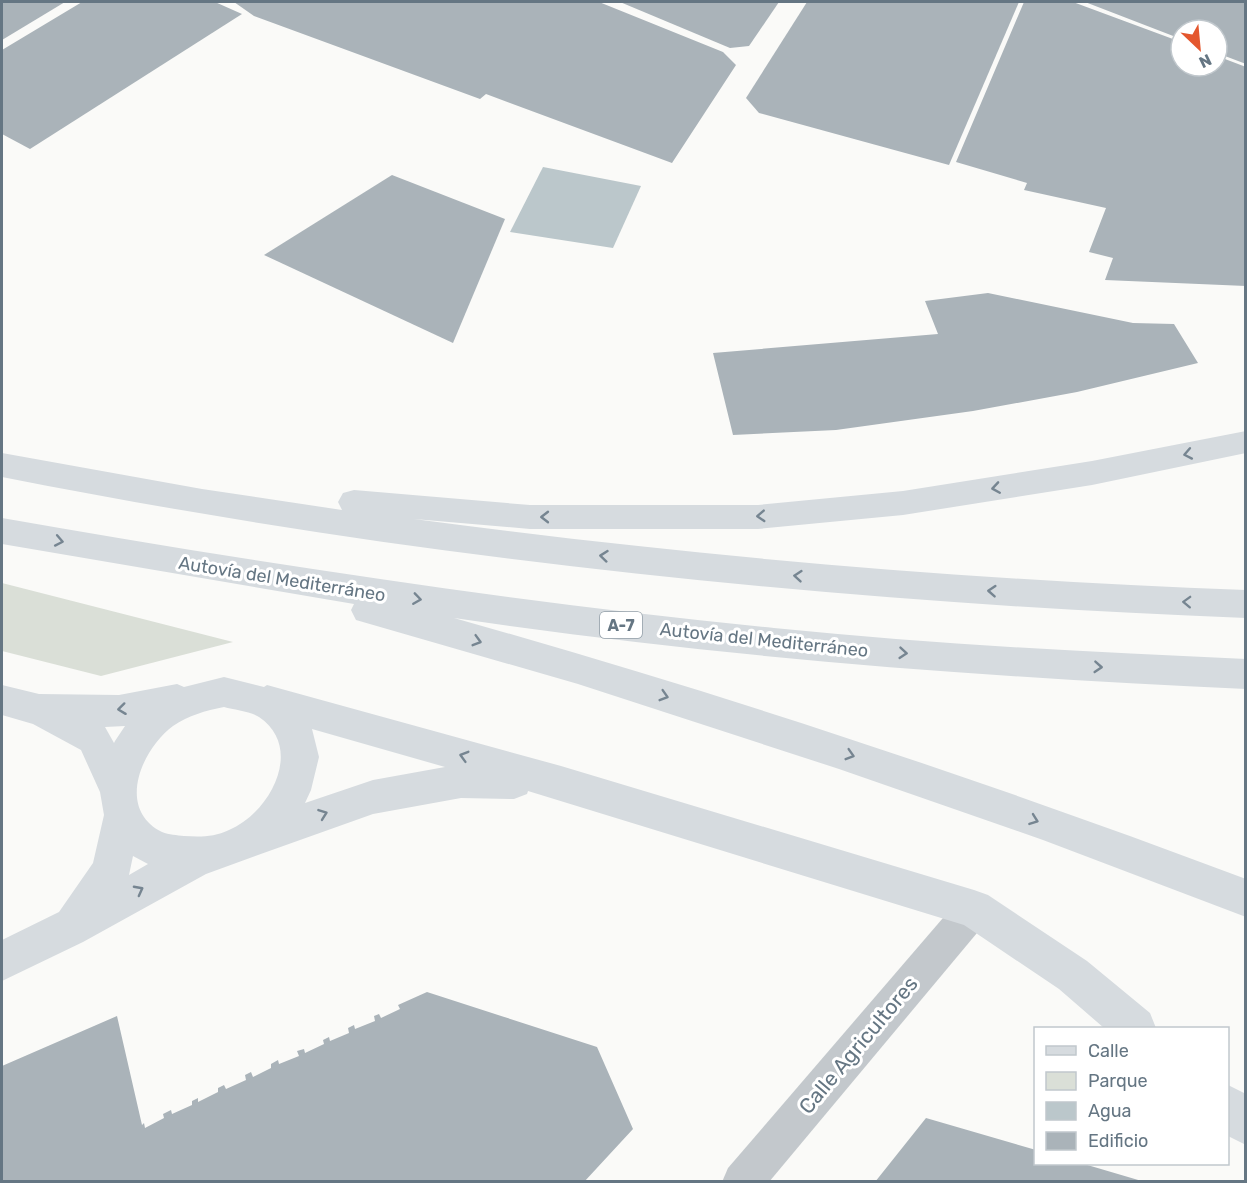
<svg xmlns="http://www.w3.org/2000/svg" width="1247" height="1183" font-family="Rubik,sans-serif">
<style>
.green{fill:#dadfd7}
.water{fill:#bbc7cb}
.building{fill:#aab3b9}
.lines{fill:none;stroke-linecap:round;stroke-linejoin:round}
.street{fill:#c3c8cc;fill-rule:evenodd}
.secondary{fill:#d6dbdf;fill-rule:evenodd}
.highway{fill:#d6dbdf;fill-rule:evenodd}
.oneway{stroke:#768591}
.labels{text-anchor:middle;dominant-baseline:central;stroke-width:6;stroke-linejoin:round;paint-order:stroke}
.shield{fill:#fff;stroke:#939fa8;stroke-width:1.5}
.shield-label{font-size:16px;font-weight:bold;fill:#657683}
.street-label{font-size:18px;fill:#657683;stroke:#fff}
.near-street-label{font-size:21px;fill:#657683;stroke:#fff}
</style>
<rect width="100%" height="100%" fill="#fafaf8"/>
<polygon class="green" points="2,583 233,642 101,676 2,651"/>
<polygon class="water" points="543,167 641,186 613,248 510,232"/>
<g class="building">
<polygon points="2,2 65,2 2,40"/>
<polygon points="82,2 215,2 242,14 30,149 2,134 2,50"/>
<polygon points="234,2 599,2 723,52 736,65 672,163 486,94 480,99 254,16"/>
<polygon points="620,2 779,2 749,46 730,48"/>
<polygon points="807,2 1019,2 949,165 759,113 746,98"/>
<polygon points="1024,2 1073,2 1181,42 1181,66 1217,66 1217,56 1246,67 1246,286 1105,280 1113,258 1089,252 1106,208 1024,190 1027,183 956,162"/>
<polygon points="1085,2 1246,2 1246,64 1217,53 1217,30 1181,30 1181,39"/>
<polygon points="392,175 505,219 453,343 264,255"/>
<polygon points="988,293 1133,323 1174,324 1198,363 1077,392 973,411 836,430 733,435 713,353 938,334 925,301"/>
<polygon points="427,992 597,1047 633,1129 584,1182 2,1182 2,1066 117,1016 142,1125 144,1123 145,1128 164,1118 163,1114 171,1110 172,1114 192,1105 192,1101 198,1098 198,1102 218,1092 218,1088 224,1085 226,1089 246,1080 245,1075 251,1072 253,1077 271,1068 271,1064 278,1060 279,1064 299,1056 297,1051 304,1049 305,1053 324,1044 323,1040 329,1037 330,1041 349,1033 348,1028 354,1025 355,1029 375,1021 374,1016 379,1014 381,1018 400,1009 398,1005"/>
<polygon points="926,1118 1036,1150 1036,1164 1084,1164 1145,1182 875,1182"/>
</g>
<g class="lines">
<polygon class="street" points="974,891 987,897 992,909 987,921 769,1182 722,1182 728,1168 961,897"/>
<g class="secondary">
<path d="M224 677 264 687 267 685 561 766 974 890 988 895 1087 961 1150 1013 1156 1028H1104L1059 989 964 925 528 791 527 794 514 799 461 798 373 814 258 855 206 874 83 942 2 981V940L59 912 93 863 104 815 100 792 81 750 33 724 2 715V685L39 694 119 695 177 684 184 687ZM224 707C234 710 250 711 259 717 305 748 270 813 229 830 214 837 201 837 184 836 177 835 169 835 162 832 116 809 141 750 173 726 189 715 205 711 224 707ZM125 726 115 741 114 743 105 727ZM312 729 445 767 373 780 305 803 311 790 319 757ZM133 856 148 864 129 875Z"/>
<polygon points="1228,1085 1246,1094 1246,1145 1228,1136"/>
</g>
<g class="highway">
<path d="M1246 431V453L1092 485 903 515 758 529H530L414 519C690 556 967 580 1246 590V618C828 602 411 558 2 477V453L202 489 342 510 338 502 343 493 354 490 530 505H758L903 491 1092 461Z"/>
<path d="M2 518C258 563 515 602 774 628 931 644 1088 652 1246 659V689C981 677 716 657 454 618 721 693 986 781 1246 879V917L1043 840 839 769 578 684 356 620 351 610 354 604 2 544Z"/>
</g>
</g>
<defs><path id="oneway-chevron" d="M-2-3.5L2.5 0L-2 3.5" fill="none" stroke-width="1.6" stroke-linecap="round" stroke-linejoin="round" transform="scale(1.5)"/></defs>
<g class="oneway">
<use href="#oneway-chevron" transform="translate(1188 454) rotate(169)"/>
<use href="#oneway-chevron" transform="translate(996 488) rotate(171)"/>
<use href="#oneway-chevron" transform="translate(761 516) rotate(177)"/>
<use href="#oneway-chevron" transform="translate(545 517) rotate(180)"/>
<use href="#oneway-chevron" transform="translate(59 541) rotate(11)"/>
<use href="#oneway-chevron" transform="translate(604 556) rotate(-174)"/>
<use href="#oneway-chevron" transform="translate(798 576) rotate(-175)"/>
<use href="#oneway-chevron" transform="translate(992 591) rotate(-176)"/>
<use href="#oneway-chevron" transform="translate(417 599) rotate(8)"/>
<use href="#oneway-chevron" transform="translate(1187 602) rotate(-178)"/>
<use href="#oneway-chevron" transform="translate(477 641) rotate(16)"/>
<use href="#oneway-chevron" transform="translate(903 653) rotate(5)"/>
<use href="#oneway-chevron" transform="translate(1098 667) rotate(4)"/>
<use href="#oneway-chevron" transform="translate(664 696) rotate(17)"/>
<use href="#oneway-chevron" transform="translate(122 709) rotate(173)"/>
<use href="#oneway-chevron" transform="translate(850 755) rotate(17)"/>
<use href="#oneway-chevron" transform="translate(464 756) rotate(-164)"/>
<use href="#oneway-chevron" transform="translate(323 814) rotate(-20)"/>
<use href="#oneway-chevron" transform="translate(1034 820) rotate(20)"/>
<use href="#oneway-chevron" transform="translate(139 890) rotate(-28)"/>
</g>
<g class="labels">
<rect class="shield" x="600" y="612" width="42" height="26" rx="4.5"/>
<g class="shield-label">
<text x="621" y="625">A-7</text>
</g>
<g class="street-label">
<text transform="translate(282 579) rotate(9)">Autovía del Mediterráneo</text>
<text transform="translate(764 640) rotate(6)">Autovía del Mediterráneo</text>
</g>
<g class="near-street-label">
<text transform="translate(858 1045) rotate(-50)">Calle Agricultores</text>
</g>
</g>
<rect width="1247" height="1183" fill="none" stroke="#657683" stroke-width="6"/>
<rect x="1034" y="1027" width="195" height="138" fill="#ffffff" stroke="#c1c8cd" stroke-width="1.5"/>
<rect x="1046" y="1046" width="30" height="9" fill="#d6dbdf" stroke="#c1c8cd" stroke-width="1.5"/>
<text x="1088" y="1057" font-size="18" fill="#657683">Calle</text>
<rect x="1046" y="1072" width="30" height="18" fill="#dadfd7" stroke="#c1c8cd" stroke-width="1.5"/>
<text x="1088" y="1087" font-size="18" fill="#657683">Parque</text>
<rect x="1046" y="1102" width="30" height="18" fill="#bbc7cb" stroke="#c1c8cd" stroke-width="1.5"/>
<text x="1088" y="1117" font-size="18" fill="#657683">Agua</text>
<rect x="1046" y="1132" width="30" height="18" fill="#aab3b9" stroke="#c1c8cd" stroke-width="1.5"/>
<text x="1088" y="1147" font-size="18" fill="#657683">Edificio</text>
<g transform="translate(1199 48) rotate(154)"><circle r="28" fill="#ffffff" stroke="#c1c8cd" stroke-width="1.5"/>
<path d="M0-4.5L10 22L0 15L-10 22Z" fill="#e4572e"/>
<text y="-9" font-size="16" font-weight="bold" text-anchor="middle" fill="#657683">N</text>
</g>
</svg>
